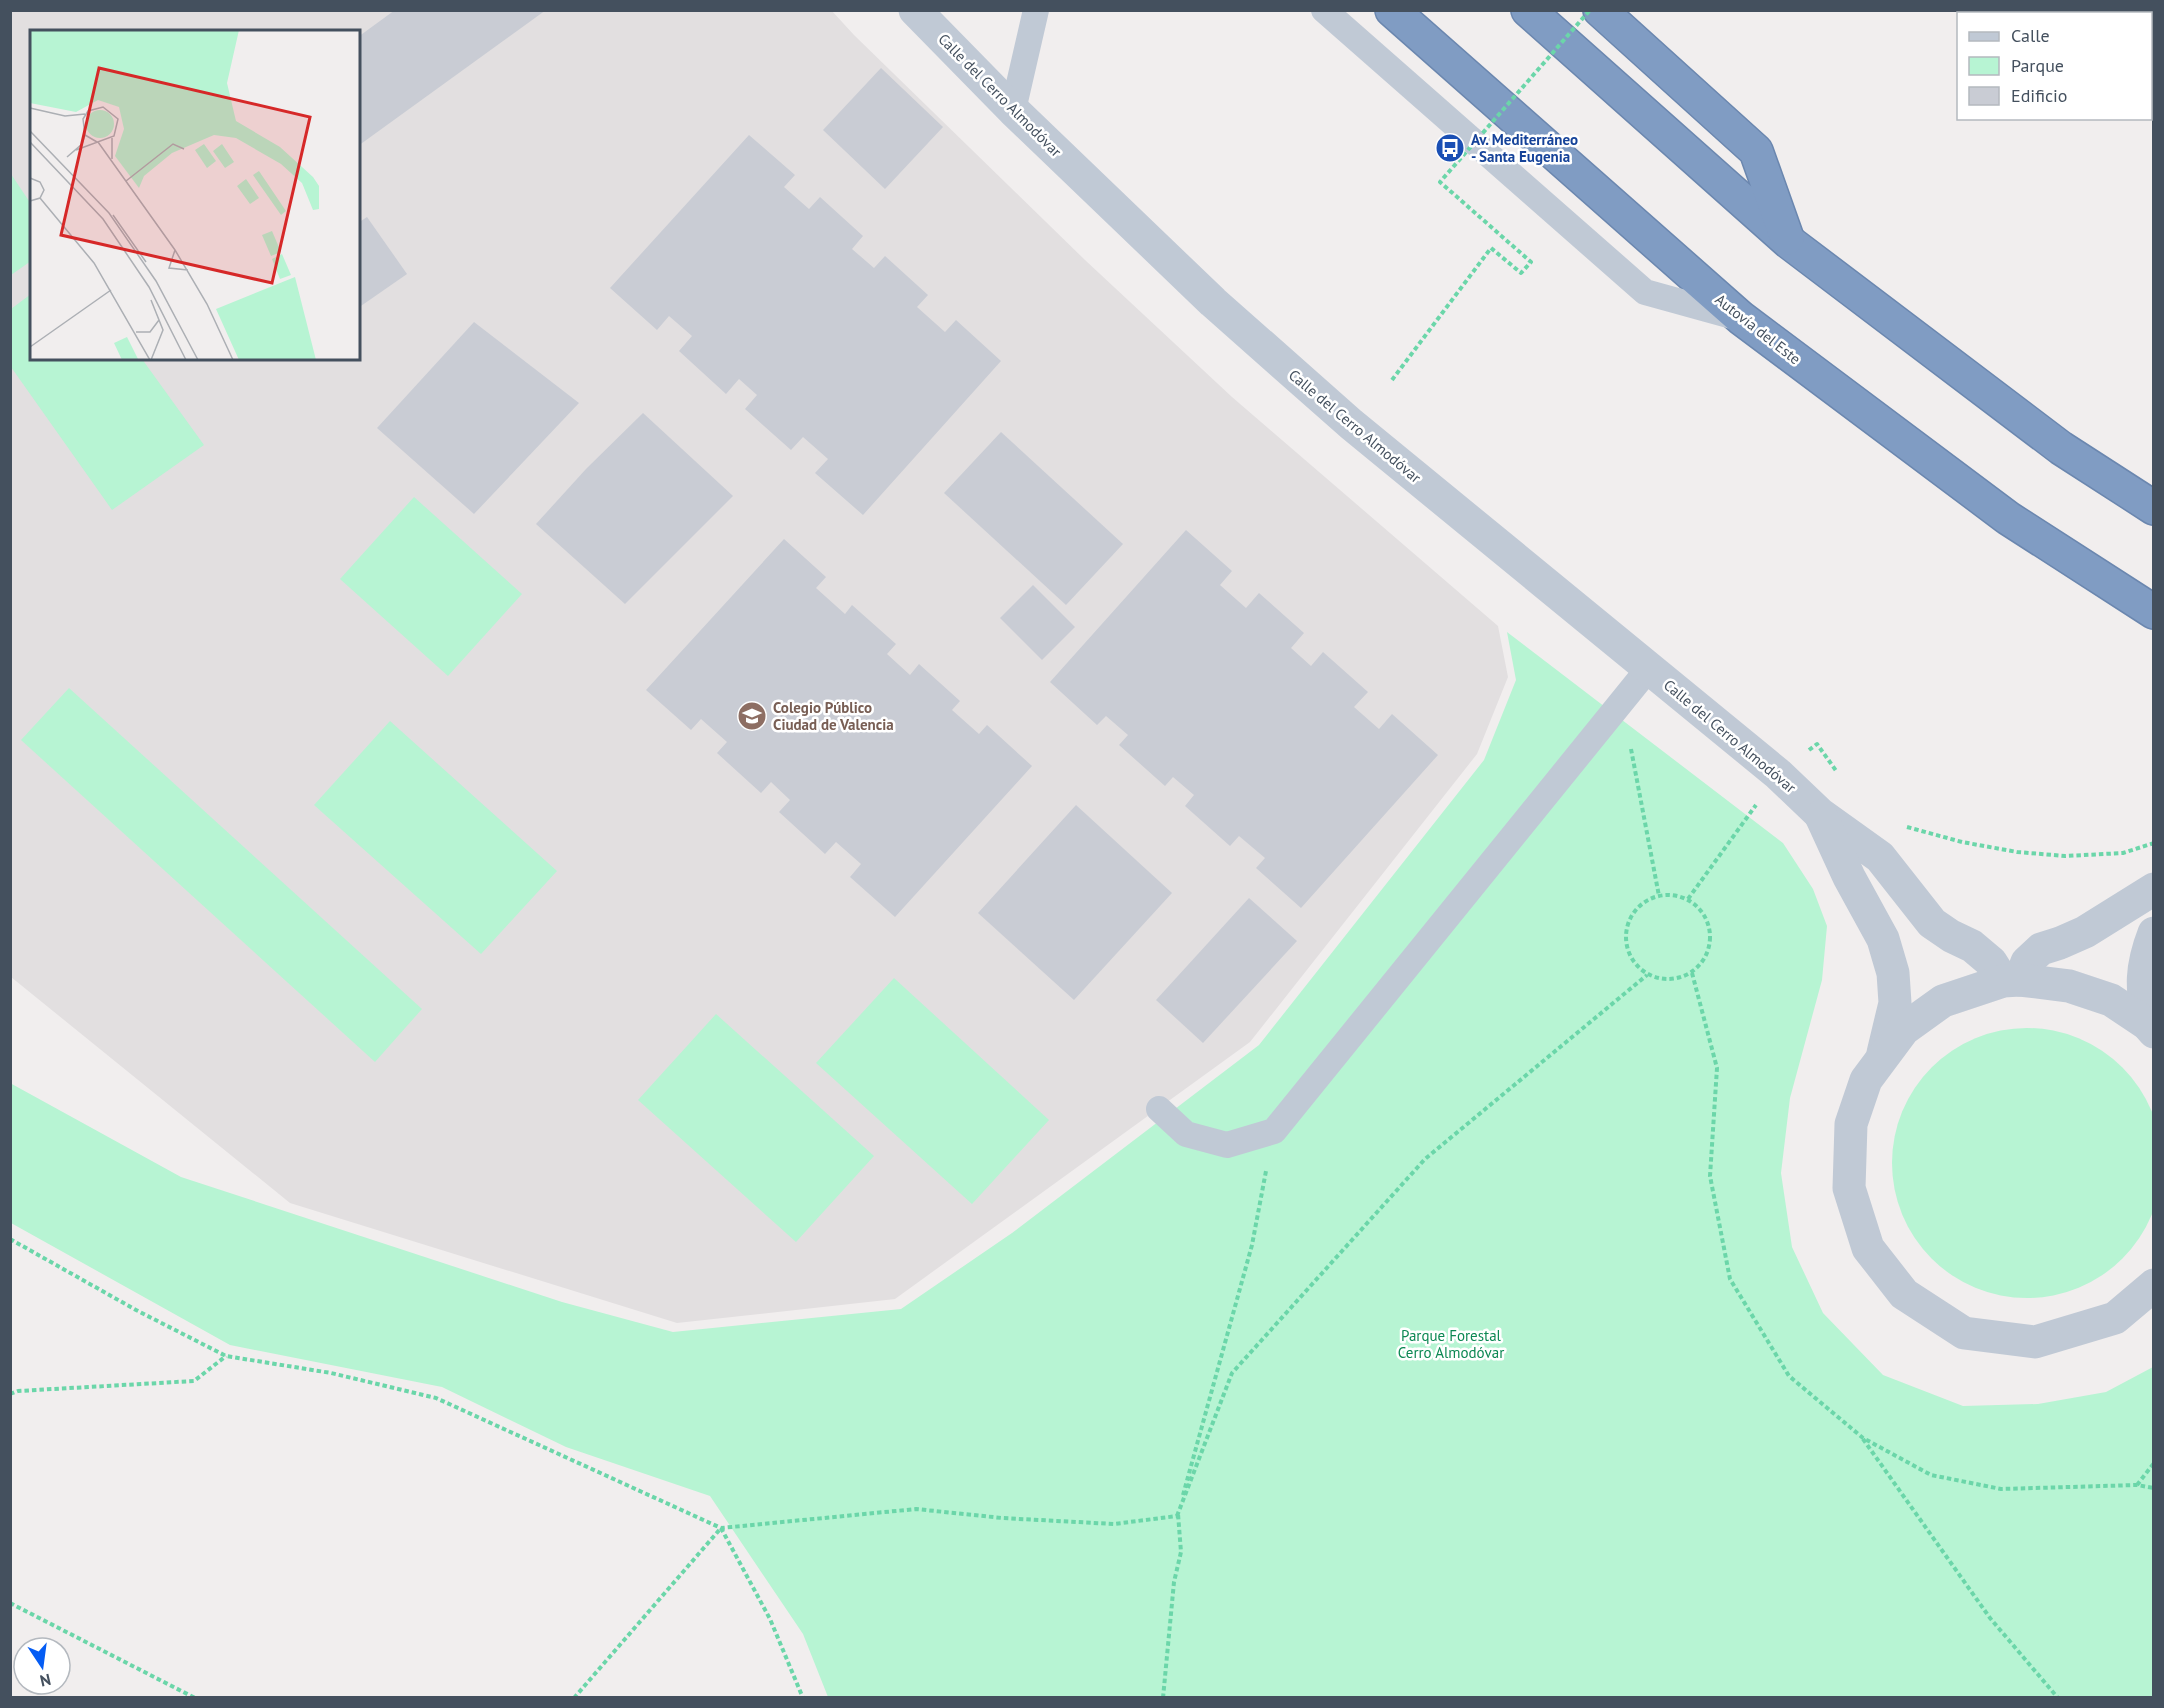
<svg xmlns="http://www.w3.org/2000/svg" width="2164" height="1708" font-family="'PT Sans',sans-serif">
<style>
.education{fill:#e2dfe0;fill-rule:evenodd}
.green{fill:#b7f4d3}
.building{fill:#c9ccd4}
.lines{fill:none;stroke-linecap:round;stroke-linejoin:round}
.highway-casing{stroke:#6b87af;stroke-width:36}
.path{stroke:#6bd6a9;stroke-width:4;stroke-dasharray:4.5 3;stroke-linecap:butt}
.lane{stroke:#c0c9d5;stroke-width:26}
.street{stroke:#c0c9d5;stroke-width:33}
.highway{stroke:#809cc3;stroke-width:33}
.path-bridge{stroke:#6bd6a9;stroke-width:4;stroke-dasharray:4.5 3;stroke-linecap:butt}
.labels{text-anchor:middle;dominant-baseline:central;stroke-width:5;stroke-linejoin:round;paint-order:stroke}
.street-label{font-size:15px;fill:#44505e;stroke:#fff}
.transit-label{font-size:15px;font-weight:bold;fill:#164399;stroke:#fff;text-anchor:start}
.education-label{font-size:15px;font-weight:bold;fill:#785e54;stroke:#fff;text-anchor:start}
.park-label{font-size:15px;fill:#0c8853;stroke:#fff}
.inset-road{fill:none;stroke:#acafb4;stroke-width:1.5}
.view{fill:#d62828;fill-opacity:0.15;stroke:#d62828;stroke-width:3}
.inset-edge{fill:none;stroke:#44505e;stroke-width:3}
</style>
<rect width="100%" height="100%" fill="#f1eeee"/>
<path class="education" d="M10 11H832L854 35 1085 260 1232 397 1498 626 1508 677 1477 754 1250 1042 895 1299 677 1323 290 1203 11 977ZM32 32H358V358H32Z"/>
<g class="green">
<polygon points="11,174 31,204 31,261 11,275"/>
<polygon points="31,294 32,358 142,359 204,445 112,510 11,367 11,309"/>
<polygon points="414,497 522,594 448,676 340,579"/>
<polygon points="1507,632 1783,843 1813,889 1827,926 1822,980 1790,1098 1781,1173 1792,1247 1823,1313 1883,1375 1963,1406 2038,1404 2106,1392 2153,1367 2153,1697 828,1697 803,1634 710,1496 566,1447 442,1387 230,1345 11,1223 10,1083 181,1177 562,1302 673,1332 901,1309 1012,1233 1259,1045 1484,760 1516,680"/>
<polygon points="69,688 422,1009 375,1062 21,740"/>
<polygon points="390,721 557,871 481,954 314,805"/>
<polygon points="894,978 1049,1120 972,1204 816,1063"/>
<polygon points="716,1014 874,1156 796,1242 638,1100"/>
<circle cx="2027" cy="1163" r="135"/>
</g>
<g class="building">
<polygon points="395,10 546,10 358,146 358,37"/>
<polygon points="881,68 943,127 885,189 823,130"/>
<polygon points="749,135 795,175 784,187 809,209 820,197 863,236 852,249 874,268 885,256 928,295 917,307 945,332 956,320 1001,361 863,515 815,473 828,459 803,437 791,450 745,409 757,395 739,379 726,394 679,351 692,336 669,316 657,330 610,288"/>
<polygon points="367,217 407,274 358,308 358,223"/>
<polygon points="474,322 579,403 474,514 377,428"/>
<polygon points="643,413 733,496 625,604 536,524 586,469"/>
<polygon points="1001,432 1123,544 1066,605 944,493"/>
<polygon points="1186,530 1232,571 1220,585 1246,608 1259,593 1304,633 1291,648 1311,666 1323,652 1368,692 1354,707 1379,729 1392,714 1438,755 1301,908 1256,868 1265,858 1239,836 1230,846 1185,806 1194,795 1173,777 1165,786 1119,745 1128,735 1106,716 1097,725 1050,682"/>
<polygon points="784,539 826,577 816,588 845,614 852,605 896,644 887,654 910,675 919,664 960,701 952,710 979,734 987,725 1032,766 895,917 850,877 861,864 836,842 825,854 779,812 790,800 771,782 761,793 717,753 727,742 701,719 691,730 646,690"/>
<polygon points="1033,585 1075,627 1042,660 1000,618"/>
<polygon points="1076,805 1172,893 1074,1000 978,913"/>
<polygon points="1249,898 1297,941 1203,1043 1156,1000"/>
</g>
<g class="lines">
<g class="highway-casing">
<g id="highway">
<polyline points="1392,10 1741,318 2008,518 2154,612"/>
<polyline points="1528,10 1789,242 2061,448 2154,508"/>
<polyline points="1600,10 1756,151 1787,238"/>
</g>
</g>
<g class="path">
<polyline points="1392,380 1491,248"/>
<polyline points="1631,749 1659,896"/>
<polyline points="1809,750 1817,744 1837,772"/>
<polyline points="1907,827 1962,842 2017,852 2065,856 2123,853 2154,843"/>
<circle cx="1668" cy="937" r="42"/>
<polyline points="1688,899 1756,805"/>
<polyline points="1692,973 1717,1068 1710,1176 1730,1279 1789,1376 1863,1438 1931,1475 2001,1489 2137,1485 2154,1488"/>
<polyline points="10,1239 136,1310 226,1356 331,1373 436,1398 721,1528 916,1509 1002,1518 1114,1524 1177,1516"/>
<polyline points="10,1394 18,1391 194,1381 226,1356"/>
<polyline points="1863,1439 1990,1618 2058,1698"/>
<polyline points="2137,1485 2154,1463"/>
<polyline points="1183,1495 1252,1245 1266,1171"/>
<polyline points="1177,1516 1232,1373 1425,1159 1647,975"/>
<polyline points="721,1528 770,1619 803,1698"/>
<polyline points="10,1603 195,1698"/>
<polyline points="574,1698 721,1528"/>
<polyline points="1163,1698 1174,1582 1181,1552 1178,1514"/>
</g>
<g class="lane">
<polyline points="1324,10 1645,292 1739,318"/>
<polyline points="1013,110 1036,10"/>
<polyline points="1159,1109 1186,1134 1227,1145 1274,1131 1649,668"/>
</g>
<g class="street">
<polyline points="915,10 1013,110 1213,302 1351,424 1778,774 1820,814 1880,857 1932,923 1951,936 1972,946 1991,962 2003,981"/>
<polyline points="2039,10 2043,14"/>
<polyline points="2150,94 2154,97"/>
<polyline points="1821,816 1849,877 1883,939 1893,973 1895,1003 1883,1053"/>
<polyline points="2020,980 2027,962 2041,949 2060,943 2085,932 2154,889"/>
<path d="M2147 1024C2142 987 2140 969 2154 933"/>
<polyline points="2154,1032 2147,1024 2111,1000 2069,986 2020,980 2003,981 1943,1001 1904,1029 1866,1080 1851,1124 1849,1188 1868,1248 1904,1294 1964,1333 2035,1342 2115,1318 2154,1285"/>
</g>
<use href="#highway" class="highway"/>
<polyline class="path-bridge" points="1491,248 1521,273 1531,262 1440,182 1590,10"/>
</g>
<defs>
<g id="bus-disc" transform="scale(1.5)"><circle r="9.5" fill="#1a4fb4" stroke="#fff"/><path d="M-5-6H5V4H4V6H2V4H-2V6H-4V4H-5ZM-3.5-4V0h7V-4ZM-3.5 1.2v1.5H-2V1.2ZM2 1.2v1.5H3.5V1.2Z" fill="#fff"/></g>
<g id="university-disc" transform="scale(1.5)"><circle r="9.5" fill="#8d6e63" stroke="#fff"/><path d="M0-5L7-2L0 1L-7-2ZM-4 1L0 2.5L4 1V4Q0 6-4 4Z" fill="#fff"/></g>
</defs>
<g fill-rule="evenodd">
<use href="#bus-disc" x="1450" y="148"/>
<use href="#university-disc" x="752" y="716"/>
</g>
<g class="labels">
<g class="street-label">
<text transform="translate(1000 95) rotate(45)">Calle del Cerro Almodóvar</text>
<text transform="translate(1758 329) rotate(38)">Autovía del Este</text>
<text transform="translate(1355 426) rotate(40)">Calle del Cerro Almodóvar</text>
<text transform="translate(1730 736) rotate(40)">Calle del Cerro Almodóvar</text>
</g>
<g class="transit-label">
<text x="1471" y="139">Av. Mediterráneo<tspan x="1471" dy="17">- Santa Eugenia</tspan></text>
</g>
<g class="education-label">
<text x="773" y="707">Colegio Público<tspan x="773" dy="17">Ciudad de Valencia</tspan></text>
</g>
<g class="park-label">
<text x="1451" y="1335">Parque Forestal<tspan x="1451" dy="17">Cerro Almodóvar</tspan></text>
</g>
</g>
<g transform="translate(30 30)">
<rect width="330" height="330" fill="#f1eeee"/>
<path d="M0 0H209L197 53 206 91 250 117 283 147 289 156V179L283 180 272 153 251 134 206 108 184 105 142 123 114 146 109 158 85 126 94 99 89 77 68 70 46 82 0 73ZM56 94a14 14 0 1 1 28 0a14 14 0 1 1-28 0ZM174 114 186 131 177 138 165 120ZM192 114 204 132 195 138 183 121ZM229 141 256 181 251 185 223 145ZM216 149 229 168 220 174 207 156ZM242 201 251 222 241 226 232 205ZM252 224 261 245 250 249 242 229ZM265 247 286 330H209L186 279ZM97 307 108 329 106 330H92L84 313Z" fill="#b7f4d3"/>
<path class="inset-road" d="M0 78 35 86 55 84M0 101 79 183 126 251 168 330M0 112 73 189 119 257 156 330M68 112 145 220 177 274 203 330M46 120 84 106 88 89 73 77 58 81 53 89 55 105 67 112M37 127 52 114 55 105M82 129V108M0 148 10 152 14 160 10 168 0 171M96 151 143 114 154 119M10 168 64 233 120 330M83 185 116 232M145 220 139 238 158 240M121 270 133 300 121 330M106 302H120L129 290M0 317 81 260"/>
<path class="view" d="M69 38 280 87 242 253 31 205Z"/>
<rect width="330" height="330" class="inset-edge"/>
</g>
<rect width="2164" height="1708" fill="none" stroke="#44505e" stroke-width="24"/>
<rect x="1957" y="12" width="195" height="108" fill="#ffffff" stroke="#b4b9bf" stroke-width="1.5"/>
<rect x="1969" y="32" width="30" height="9" fill="#c0c9d5" stroke="#b4b9bf" stroke-width="1.5"/>
<text x="2011" y="42" font-size="18" fill="#44505e">Calle</text>
<rect x="1969" y="57" width="30" height="18" fill="#b7f4d3" stroke="#b4b9bf" stroke-width="1.5"/>
<text x="2011" y="72" font-size="18" fill="#44505e">Parque</text>
<rect x="1969" y="87" width="30" height="18" fill="#c9ccd4" stroke="#b4b9bf" stroke-width="1.5"/>
<text x="2011" y="102" font-size="18" fill="#44505e">Edificio</text>
<g transform="translate(42 1666) rotate(167)"><circle r="28" fill="#ffffff" stroke="#b4b9bf" stroke-width="1.5"/>
<path d="M0-4.5L10 22L0 15L-10 22Z" fill="#045cf4"/>
<text y="-9" font-size="16" font-weight="bold" text-anchor="middle" fill="#44505e">N</text>
</g>
</svg>
